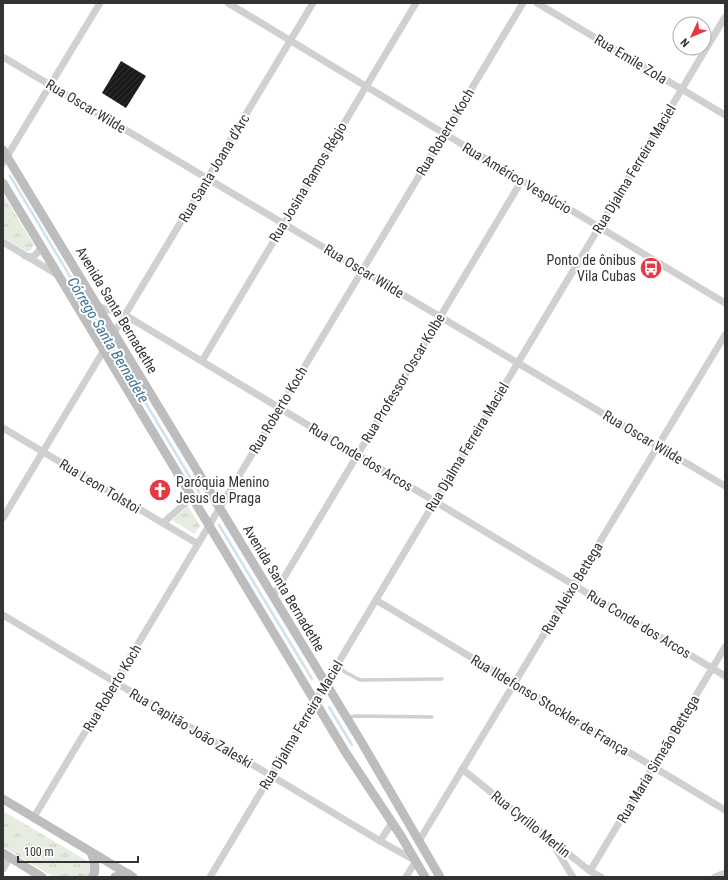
<svg xmlns="http://www.w3.org/2000/svg" width="728" height="880" font-family="'Roboto Condensed',sans-serif">
<style>
.park{fill:url(#park-tufts)}
.lines{fill:none;stroke-linecap:round;stroke-linejoin:round}
.stream{stroke:#cfe2ee;stroke-width:2.5}
.building{fill:url(#building-hatch)}
.service{stroke:#d0d0d0;stroke-width:3.5}
.minor{stroke:#d0d0d0;stroke-width:7}
.secondary{stroke:#bdbdbd;stroke-width:9}
.labels{text-anchor:middle;dominant-baseline:central;stroke-width:4;stroke-linejoin:round;paint-order:stroke}
.street-label{font-size:14px;fill:#333;stroke:#fff}
.poi-label{font-size:14px;fill:#333;stroke:#fff;text-anchor:end}
.water-label{font-size:15px;font-style:italic;fill:#3f7597;stroke:#fff}
</style>
<defs>
<pattern id="park-tufts" width="24" height="20" patternUnits="userSpaceOnUse"><rect width="24" height="20" fill="#e6ecdf"/><path d="M3 7l-1-3M5 7V3M7 7l1-3M15 17l-1-3M17 17v-4M19 17l1-3" fill="none" stroke="#c6cbc0"/></pattern>
<pattern id="building-hatch" width="6" height="6" patternUnits="userSpaceOnUse"><rect width="6" height="6" fill="#1a1a1a"/><path d="M-1 1l2-2M0 6l6-6M5 7l2-2" fill="none" stroke="#333"/></pattern>
</defs>
<rect width="100%" height="100%" fill="#fff"/>
<g class="park">
<polygon points="3,194 34,245 30,251 26,251 3,237"/>
<polygon points="188,506 200,526 194,534 172,520"/>
<polygon points="3,811 89,862 92,868 89,877 54,877 3,847"/>
</g>
<g class="lines">
<g class="stream">
<polyline points="10,176 206,504"/>
<polyline points="219,525 312,679"/>
<polyline points="329,707 352,745"/>
</g>
</g>
<polygon class="building" points="121,61 146,76 126,108 102,93"/>
<g class="lines">
<g class="service">
<polyline points="574,269 585,276"/>
<polyline points="337,665 345,672 360,680 442,679"/>
<polyline points="347,717 357,716 432,717"/>
<polyline points="80,875 84,877"/>
</g>
<g class="minor">
<polyline points="228,3 725,303"/>
<polyline points="537,3 725,115"/>
<polyline points="3,57 725,486"/>
<polyline points="3,163 100,3"/>
<polyline points="3,242 58,275"/>
<polyline points="25,256 33,257 38,252 41,246"/>
<polyline points="97,306 125,315 725,676"/>
<polyline points="114,333 313,3"/>
<polyline points="202,361 416,3"/>
<polyline points="3,428 198,544"/>
<polyline points="3,518 104,350"/>
<polyline points="163,523 192,497"/>
<polyline points="273,596 522,180"/>
<polyline points="376,600 725,810"/>
<polyline points="3,615 380,841 416,861 406,877"/>
<polyline points="462,769 590,871 601,877"/>
<polyline points="34,817 523,3"/>
<polyline points="380,841 392,823"/>
<polyline points="419,841 725,335"/>
<polyline points="552,843 573,877"/>
<polyline points="3,869 10,857"/>
<polyline points="590,871 725,647"/>
<polyline points="210,877 725,17"/>
<polyline points="715,877 725,873"/>
</g>
<g class="secondary">
<polyline points="3,150 362,743 440,877"/>
<polyline points="3,183 346,753 401,836 425,877"/>
<polyline points="3,799 133,877"/>
<path d="M91 852C94 860 97 869 93 877"/>
<polyline points="3,853 42,877"/>
<polyline points="115,877 129,874"/>
</g>
</g>
<defs>
<g id="bus-disc" transform="scale(1.15)"><circle r="9.5" fill="#e63946" stroke="#fff"/><path d="M-5-6H5V4H4V6H2V4H-2V6H-4V4H-5ZM-3.5-4V0h7V-4ZM-3.5 1.2v1.5H-2V1.2ZM2 1.2v1.5H3.5V1.2Z" fill="#fff"/></g>
<g id="church-disc" transform="scale(1.15)"><circle r="9.5" fill="#e63946" stroke="#fff"/><path d="M-1.2-6h2.4v3.5h3.3v2.4h-3.3V6h-2.4V-.1h-3.3v-2.4h3.3Z" fill="#fff"/></g>
</defs>
<g fill-rule="evenodd">
<use href="#bus-disc" x="651" y="268"/>
<use href="#church-disc" x="160" y="490"/>
</g>
<g class="labels">
<g class="street-label">
<text transform="translate(631 59) rotate(31)">Rua Emile Zola</text>
<text transform="translate(86 106) rotate(31)">Rua Oscar Wilde</text>
<text transform="translate(445 132) rotate(-59)">Rua Roberto Koch</text>
<text transform="translate(214 168) rotate(-59)">Rua Santa Joana d'Arc</text>
<text transform="translate(634 169) rotate(-59)">Rua Djalma Ferreira Maciel</text>
<text transform="translate(517 178) rotate(31)">Rua Américo Vespúcio</text>
<text transform="translate(308 182) rotate(-59)">Rua Josina Ramos Régio</text>
<text transform="translate(364 271) rotate(31)">Rua Oscar Wilde</text>
<text transform="translate(117 310) rotate(59)">Avenida Santa Bernadethe</text>
<text transform="translate(403 378) rotate(-59)">Rua Professor Oscar Kolbe</text>
<text transform="translate(278 410) rotate(-59)">Rua Roberto Koch</text>
<text transform="translate(643 437) rotate(31)">Rua Oscar Wilde</text>
<text transform="translate(467 447) rotate(-59)">Rua Djalma Ferreira Maciel</text>
<text transform="translate(361 457) rotate(31)">Rua Conde dos Arcos</text>
<text transform="translate(100 486) rotate(31)">Rua Leon Tolstoi</text>
<text transform="translate(284 588) rotate(59)">Avenida Santa Bernadethe</text>
<text transform="translate(572 588) rotate(-59)">Rua Aleixo Bettega</text>
<text transform="translate(639 624) rotate(31)">Rua Conde dos Arcos</text>
<text transform="translate(112 688) rotate(-59)">Rua Roberto Koch</text>
<text transform="translate(550 705) rotate(31)">Rua Ildefonso Stockler de França</text>
<text transform="translate(301 725) rotate(-59)">Rua Djalma Ferreira Maciel</text>
<text transform="translate(191 728) rotate(31)">Rua Capitão João Zaleski</text>
<text transform="translate(658 759) rotate(-59)">Rua Maria Simeão Bettega</text>
<text transform="translate(531 824) rotate(39)">Rua Cyrillo Merlin</text>
</g>
<g class="poi-label">
<text x="636" y="260">Ponto de ônibus<tspan x="636" dy="16">Vila Cubas</tspan></text>
<text x="176" y="482" text-anchor="start">Paróquia Menino<tspan x="176" dy="16">Jesus de Praga</tspan></text>
</g>
<g class="water-label">
<text transform="translate(108 340) rotate(59)">Córrego Santa Bernadete</text>
</g>
</g>
<rect width="728" height="880" fill="none" stroke="#333333" stroke-width="8"/>
<g transform="translate(692 36) rotate(226)"><circle r="19" fill="#ffffff" stroke="#adadad"/>
<path d="M0-3L7 15L0 10L-7 15Z" fill="#e63946"/>
<text y="-6" font-size="11" font-weight="bold" text-anchor="middle" fill="#333333">N</text>
</g>
<path d="M18 856v6h120v-6" fill="none" stroke="#333333" stroke-width="2"/>
<text x="24" y="856" font-size="12" fill="#333333" stroke="#ffffff" stroke-width="3" paint-order="stroke">100 m</text>
</svg>
